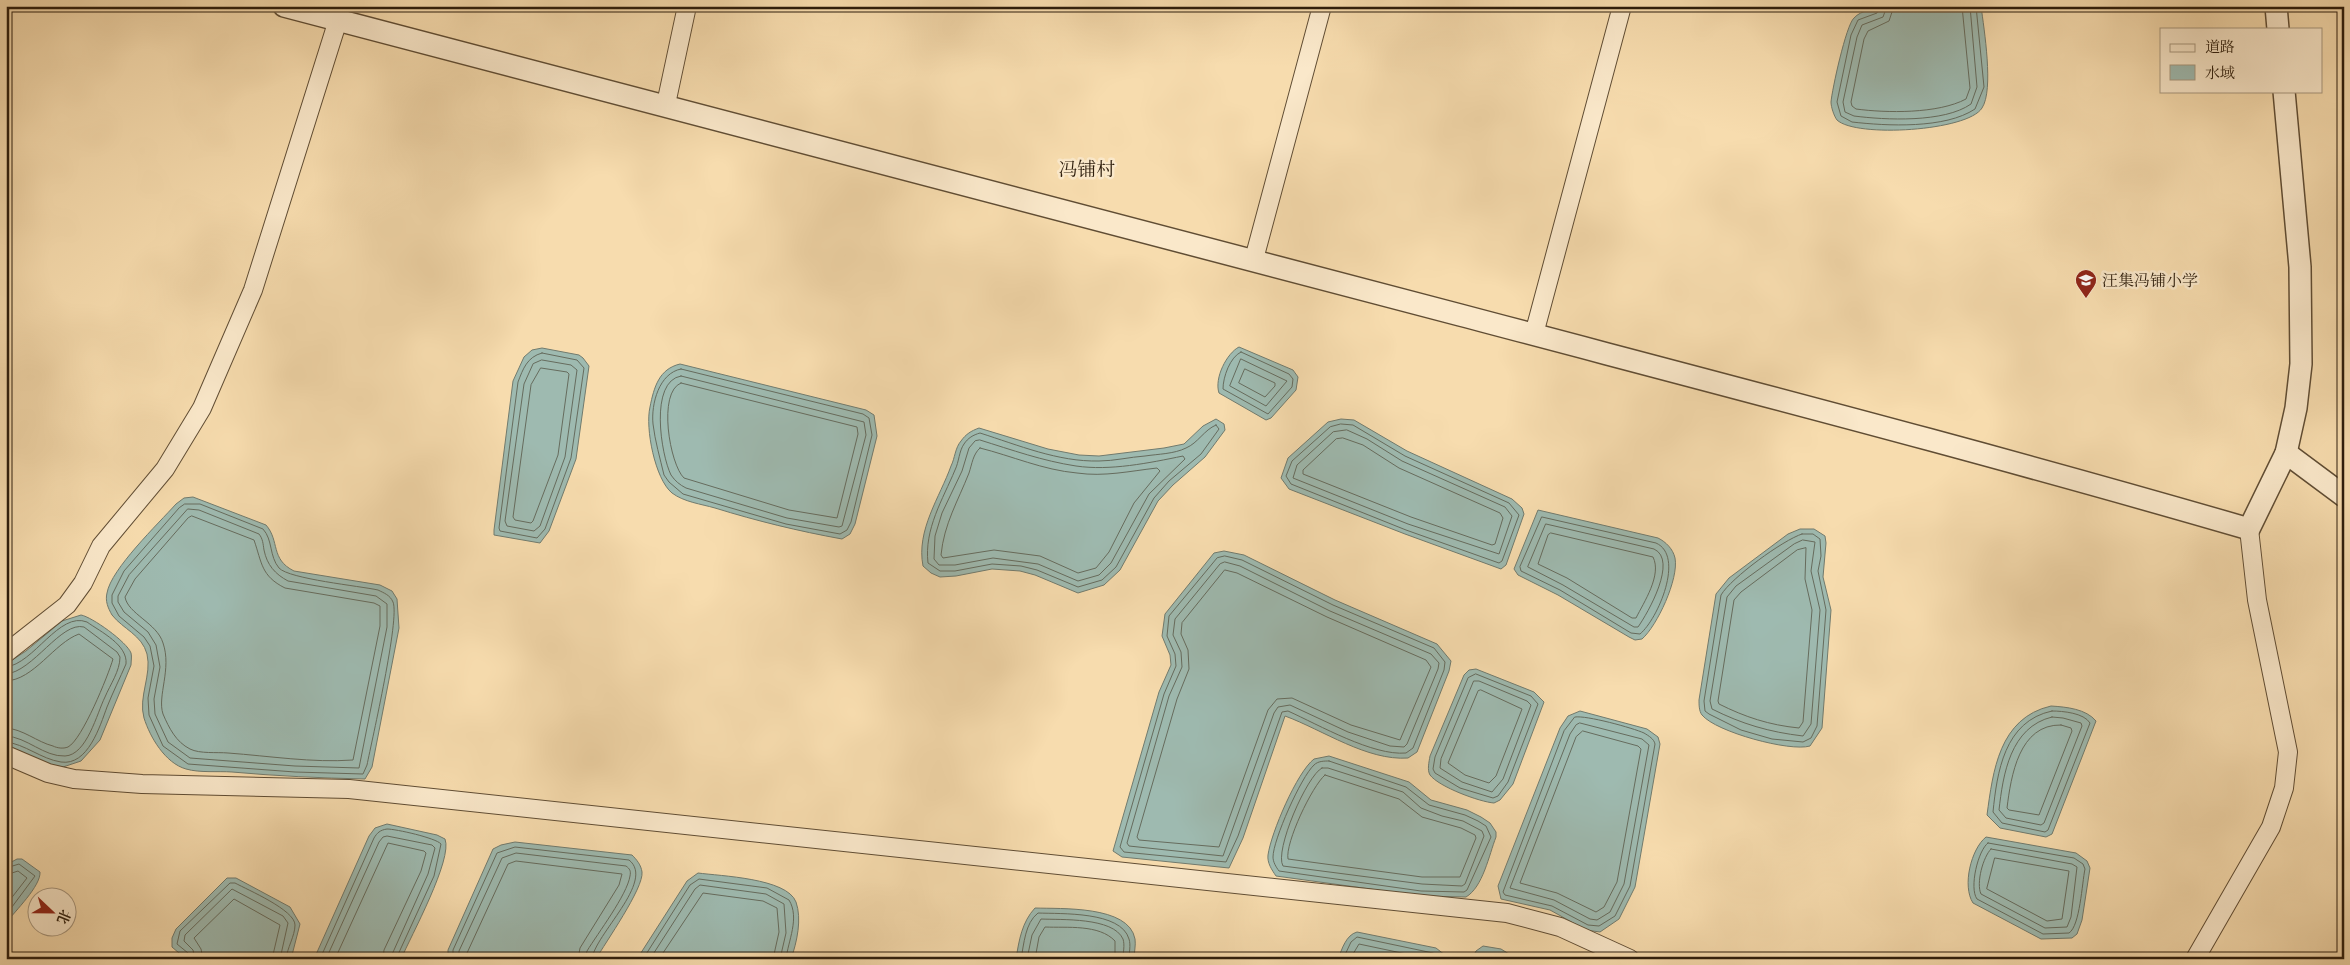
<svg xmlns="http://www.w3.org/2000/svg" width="2350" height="965" font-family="'EB Garamond','Noto Serif SC',serif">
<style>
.water{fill:#9ebab0;stroke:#717b6e}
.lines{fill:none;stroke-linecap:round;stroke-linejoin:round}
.shore{stroke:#666c5e;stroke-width:1}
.minor-casing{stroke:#604d34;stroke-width:20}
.tertiary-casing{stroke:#604d34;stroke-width:24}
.minor{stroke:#fae8ca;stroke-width:18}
.tertiary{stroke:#fae8ca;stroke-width:21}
.labels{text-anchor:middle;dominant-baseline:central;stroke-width:5;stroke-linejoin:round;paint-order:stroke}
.poi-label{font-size:16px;fill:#2d1d0c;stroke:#fae8ca;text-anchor:start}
.quarter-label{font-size:19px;fill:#2d1d0c;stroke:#fae8ca}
</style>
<rect width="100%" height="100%" fill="#f7dcae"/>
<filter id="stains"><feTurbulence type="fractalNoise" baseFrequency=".004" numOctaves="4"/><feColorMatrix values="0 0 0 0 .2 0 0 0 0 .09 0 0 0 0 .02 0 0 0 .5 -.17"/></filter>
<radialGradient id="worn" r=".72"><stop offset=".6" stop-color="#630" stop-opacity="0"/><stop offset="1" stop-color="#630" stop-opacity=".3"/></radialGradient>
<g class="water">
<path d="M1885 6H1981C1984 29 1994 90 1982 108 1968 131 1856 138 1837 120 1834 116 1831 107 1831 102 1832 90 1846 25 1854 18 1861 10 1875 9 1885 6Z"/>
<path d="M1239 347 1293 370 1298 377 1296 390 1271 418 1266 420 1219 393C1214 378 1227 353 1239 347Z"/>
<polygon points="542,348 579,355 583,358 589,366 576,459 549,531 540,543 494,535 494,530 513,381 524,357 532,350"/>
<path d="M680 364 866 410 874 415 877 436 855 524 850 534 842 539C798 531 757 521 715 508 701 504 684 502 672 493 655 479 645 428 650 407 654 387 659 369 680 364Z"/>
<path d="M1216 419 1224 424 1225 430 1205 457 1173 485 1158 501 1120 570 1104 585 1078 593 1035 575 1020 571 992 569 956 576 940 577 931 573 923 566C916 530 940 497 951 466 955 458 955 448 961 441 966 434 971 431 979 428L1048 449 1079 455 1099 456 1164 448 1184 444 1203 426Z"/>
<polygon points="1341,419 1354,420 1407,451 1512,499 1522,508 1524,514 1506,565 1501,569 1405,534 1289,489 1281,478 1288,458 1328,422"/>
<path d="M193 497 266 525C280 541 270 559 294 571L380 585 392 591 397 599 399 628 372 767 365 779C320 778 276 776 232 772 218 771 200 773 186 769 165 763 150 737 144 718 138 697 152 675 147 654 142 635 123 629 112 615 108 608 105 601 107 593 111 569 158 524 176 504L184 498Z"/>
<path d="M1538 510 1658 538C1666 542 1673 549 1675 558 1679 579 1657 626 1642 639L1635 640 1629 637 1558 595 1518 575 1514 569Z"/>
<path d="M1800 529H1814L1825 536 1826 543 1823 577 1831 610 1822 728 1810 746C1790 752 1716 732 1702 715 1699 711 1699 705 1699 700L1716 594 1729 578 1788 534Z"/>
<path d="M1224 551 1244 555 1335 600 1437 644 1451 661 1449 671 1417 752 1408 758C1367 761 1323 730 1285 716L1243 838 1229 868 1122 857 1113 851 1159 692 1171 665 1170 655 1162 636 1165 614 1214 553Z"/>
<path d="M81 615C92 617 127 642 131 653 132 657 131 661 131 665L100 740 81 761 63 767 47 764 6 746V664L26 651 62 621Z"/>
<path d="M1476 669 1534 692 1544 702 1513 784 1500 800 1494 803C1480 802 1439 787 1430 775 1427 770 1429 762 1430 756L1464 675 1469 670Z"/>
<path d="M2051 706C2067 707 2086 709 2096 721L2052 834 2046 837 2000 828 1987 815C1993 771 1999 718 2051 706Z"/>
<polygon points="1580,711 1647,729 1658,737 1660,744 1635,887 1619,919 1600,932 1586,930 1550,910 1501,899 1498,886 1560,728 1568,716"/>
<path d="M1329 756 1409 782 1431 800 1467 810 1481 817 1490 823 1496 832V837C1489 855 1483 887 1466 897L1421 896 1276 876C1272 870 1267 863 1268 855 1271 833 1297 772 1314 759Z"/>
<path d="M387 824 437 835 445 839C453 859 411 936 401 959H314L369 836 375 828Z"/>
<path d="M1986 837 2076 853 2087 861 2090 868 2082 920 2077 934 2072 938 2041 939 1973 903C1962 886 1971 849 1986 837Z"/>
<path d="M515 842 632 855C637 860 641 865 642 872 644 888 605 943 596 959H448V950L493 849 501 845Z"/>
<path d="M17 859H22L40 872C41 886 15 911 6 923V865Z"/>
<path d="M698 873C720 876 787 878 796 902 802 919 797 942 791 959H637L687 881Z"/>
<polygon points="227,878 236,878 290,907 300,924 291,959 186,959 172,947 172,938 176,929"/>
<path d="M1035 908C1060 909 1129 905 1135 939 1136 945 1134 953 1134 959H1016C1019 940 1022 922 1035 908Z"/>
<path d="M1357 932 1436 948 1450 959H1338C1342 949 1346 935 1357 932Z"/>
<polygon points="1483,946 1501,949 1517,959 1472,959 1476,951"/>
</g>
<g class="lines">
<g class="shore">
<path d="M1880 6 1877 13 1858 20 1851 35 1837 102 1841 116 1852 122C1887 126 1945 129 1975 109L1984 87 1976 6"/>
<path d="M1887 6 1883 17 1862 25 1857 37 1843 102 1845 112 1854 116C1885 120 1944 123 1971 104L1977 87 1970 6"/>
<path d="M1894 6 1889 21 1868 31 1864 39 1851 102 1852 106 1856 109C1886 113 1938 114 1966 99L1970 88 1962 6"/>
<path d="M1241 352 1289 374 1293 379 1292 387 1268 414 1223 389C1223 377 1230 357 1241 352Z"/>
<path d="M542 353 577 360 584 368 571 458 545 529 537 538 500 531 499 528 518 382C523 369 527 357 542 353Z"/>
<polygon points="1241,359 1287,381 1266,406 1230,386"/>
<polygon points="542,360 571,365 577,370 565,457 540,526 534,531 507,526 505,521 524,384 533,364"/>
<polygon points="541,368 567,372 569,374 558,455 533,521 531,523 515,520 513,517 531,385"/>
<path d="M681 369 863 414 869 418 872 435 851 522 847 530 840 534 786 524 683 494 669 482 664 475C660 458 655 441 653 424 651 404 659 373 681 369Z"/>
<polygon points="1245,369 1275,383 1275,386 1265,397 1239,383"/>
<path d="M681 376 864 422 866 435 842 526 839 527 787 518 686 488C680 485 675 481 671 475 661 455 649 381 681 376Z"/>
<path d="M681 383 857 427 858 434 837 518 789 510 684 478C670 465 657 392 681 383Z"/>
<polygon points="1341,424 1353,425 1405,456 1509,503 1519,515 1502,561 1499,563 1406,530 1291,484 1286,476 1292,461 1330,427"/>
<path d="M1216 425 1219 429 1201 454 1169 481 1154 498 1116 567 1102 580 1078 587 1037 570 1021 566 992 564 955 571H940L928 563C924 529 943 499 955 470 959 462 959 451 964 444 968 438 973 435 980 433 1018 445 1058 462 1099 461 1114 461 1130 457 1145 456 1158 454 1174 454 1186 448 1198 443 1204 430 1216 425Z"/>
<polygon points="1347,430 1367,439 1402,461 1505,507 1512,516 1499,554 1408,524 1293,478 1297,465 1333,432"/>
<polygon points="1343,438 1363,445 1399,468 1500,513 1503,518 1495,544 1492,545 1411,517 1303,474 1303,470 1336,439"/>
<path d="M980 440C1012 450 1043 461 1076 466 1110 471 1149 463 1183 456L1185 459 1149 494 1111 563 1099 575 1078 581 1038 564 993 558 955 565H939L934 559 935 536 942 513 962 471 969 448 975 441Z"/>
<path d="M980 448C1012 456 1043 470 1077 473 1104 477 1130 471 1157 468L1160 471 1134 503 1109 552 1096 568 1078 573 1040 556 994 550 943 558 941 555C944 524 958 501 969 473 972 464 973 454 980 448Z"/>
<path d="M185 504H200L263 529C273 540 269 556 279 568 289 579 360 586 378 590 384 593 390 595 393 602 400 618 372 740 367 765L363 774 295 772 188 764 163 746 149 715 148 698 154 666 150 646 144 637 119 616 112 603V595L124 571 179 508Z"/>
<path d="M188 509 199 510 259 534C263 539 263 544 264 550 267 565 275 574 288 581L376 596 387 604V627L359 768 295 766 190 758 168 742 155 714 154 699 160 667 156 645 148 632 124 612 118 602V596L129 575Z"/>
<path d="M192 516 254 540C262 563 261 576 285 588L374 603 380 606V626L353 760C313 763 269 756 228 753 217 752 200 754 190 749 176 742 169 728 163 714 157 696 172 669 163 643 157 623 128 614 125 597L135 579 188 518Z"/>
<path d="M1542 517 1656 543C1685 556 1658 619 1640 634L1631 633 1560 590 1521 571 1520 567Z"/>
<path d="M1546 524 1654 549C1678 560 1648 613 1638 627H1634L1563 585 1528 567Z"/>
<path d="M1551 533 1653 557C1662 575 1644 602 1636 618H1632L1567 578 1538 564 1548 535Z"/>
<path d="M1802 534H1813L1820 539 1821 556 1818 571 1826 610 1817 726 1811 738 1803 742 1772 739 1741 730 1709 714 1705 711 1704 701 1721 595C1731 578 1783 540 1802 534Z"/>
<path d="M1803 540 1815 542 1811 571 1820 610 1811 724 1803 736C1769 732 1742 724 1712 709L1710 701 1727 597 1736 586 1794 544Z"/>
<path d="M1806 548 1805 579 1812 610 1803 722 1799 728C1769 725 1745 717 1719 704L1718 701 1734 600 1741 592 1797 550Z"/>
<path d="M1225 556 1242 560 1333 605 1434 648 1445 662 1444 670 1413 748 1406 753C1373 756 1319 725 1288 711L1282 712 1238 836 1226 862 1124 852 1120 847 1164 694 1176 666 1175 654 1167 636 1169 616 1217 558Z"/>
<polygon points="1225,562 1240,566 1330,611 1431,654 1439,663 1438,669 1407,744 1404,747 1390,746 1348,732 1290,705 1278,707 1274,713 1223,856 1129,846 1127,843 1169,696 1182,667 1181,652 1173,635 1175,619 1220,564"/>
<polygon points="1225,570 1237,573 1327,617 1426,660 1431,667 1400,740 1351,725 1292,698 1277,699 1268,710 1219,847 1139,840 1137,837 1177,699 1189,669 1188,650 1181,634 1182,623"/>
<path d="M6 667C34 664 59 611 87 622 101 632 128 645 126 664 120 678 113 692 107 707 100 726 88 766 61 762 41 759 25 744 6 742"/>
<path d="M6 674C33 672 61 621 84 627L117 652 120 657C120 671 110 685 105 697 97 713 87 755 65 756 44 757 27 737 6 736"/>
<polygon points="1476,674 1531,696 1538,704 1508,782 1498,796 1493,798 1460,788 1435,773 1433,769 1435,757 1468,678"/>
<path d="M6 681C34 680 54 643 79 634L113 659C108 676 82 740 68 747 63 749 57 748 53 746 37 742 23 729 6 728"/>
<polygon points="1474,681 1479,681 1527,701 1531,705 1503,779 1492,792 1462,782 1440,768 1441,759"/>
<polygon points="1481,690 1522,709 1496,776 1489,783 1465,775 1448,763 1478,691"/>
<path d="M2052 711C2063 711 2084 713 2090 723L2048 830 2045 832 2002 823 1993 812C1997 773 2004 721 2052 711Z"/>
<path d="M1575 717C1586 715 1633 728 1644 733 1649 736 1654 739 1655 744L1630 886 1615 916 1599 926 1588 925 1552 906 1505 895 1503 892 1564 731Z"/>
<path d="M2052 717 2063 718 2081 723 2082 726 2044 823 2041 825 2006 818 1999 810C2003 775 2010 727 2052 717Z"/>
<polygon points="1580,723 1642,739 1649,745 1624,884 1610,912 1597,920 1590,919 1554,900 1510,888 1570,734 1576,725"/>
<path d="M2061 725 2071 728 2072 731 2039 815 2009 810 2007 808C2011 776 2019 724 2061 725Z"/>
<polygon points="1583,731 1638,746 1641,749 1617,882 1604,907 1596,912 1557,893 1520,883 1576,737"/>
<path d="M1329 761 1406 787 1429 805 1465 815 1478 821 1486 826 1491 837 1467 890 1464 892 1421 891 1279 871C1276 867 1273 862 1273 857 1273 840 1301 777 1314 765 1318 761 1324 761 1329 761Z"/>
<path d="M1322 768H1328L1403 792 1421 808 1442 816 1463 821 1482 831 1484 836 1465 884 1462 886 1422 884 1283 866C1274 851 1307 775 1322 768Z"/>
<path d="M1325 775 1399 799 1422 817 1461 828 1475 835 1476 838 1460 877H1422L1288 859C1285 843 1312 786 1325 775Z"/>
<path d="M1988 843 2074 858 2083 864 2085 869C2082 883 2080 926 2069 933L2043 934 1977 899C1969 888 1978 850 1988 843Z"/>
<path d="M1991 849 2072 864 2077 867 2071 917 2067 927 2045 928 1981 894C1976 883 1983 857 1991 849Z"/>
<polygon points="1995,858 2069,871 2062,919 2047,921 1987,889"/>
<polyline points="6,868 19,864 35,876 6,915"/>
<polyline points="6,875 18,871 27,878 6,905"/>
<path d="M189 959 188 953 177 944 180 931 230 883H235C248 890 295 910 295 925 295 936 287 948 286 959"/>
<polyline points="195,959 193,950 184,941 185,935 232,889 283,916 288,923 280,959"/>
<polyline points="203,959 201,949 194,938 234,899 280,925 272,959"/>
<path d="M320 959 374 838C377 833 380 830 387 829 396 829 436 838 441 844L434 876 396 959"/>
<polyline points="326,959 379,842 383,837 387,836 432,845 435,848 428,874 390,959"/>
<polyline points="335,959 388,843 424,851 426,853 421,871 384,950 383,959"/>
<path d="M453 959V950L497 853 515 847 629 860C656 881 594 935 592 959"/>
<path d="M459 959V951L502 858 516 853 626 866C630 869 631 871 630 876 627 895 598 933 587 951L585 959"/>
<polyline points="467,959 467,953 508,864 516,861 622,874 619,885 580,948 578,959"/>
<path d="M643 959 690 885 699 879 767 888 789 900C800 918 788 941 786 959"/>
<polyline points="650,959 695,889 700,885 766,894 784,904 786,933 780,959"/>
<polyline points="659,959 703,893 763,901 777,908 779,932 773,959"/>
<path d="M1021 959C1024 944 1025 923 1038 913 1061 914 1121 911 1129 939 1131 945 1129 953 1129 959"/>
<path d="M1027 959 1032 935 1041 919C1061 920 1113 917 1123 939 1125 945 1123 953 1123 959"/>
<path d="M1035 959 1039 937 1045 927C1067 928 1099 924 1115 941V959"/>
<polyline points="1343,959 1351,942 1357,937 1433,953 1443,959"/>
<polyline points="1350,959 1359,944 1430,959"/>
</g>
<g class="minor-casing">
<g id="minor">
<polyline points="666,104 687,6"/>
<polyline points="1254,259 1322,6"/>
<polyline points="1534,334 1622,6"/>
<polyline points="6,653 67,605 83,583 101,546 165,469 202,408 253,290 338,20"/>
<polyline points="6,755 48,773 74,779 142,784 349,789 1507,913 1560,927 1630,959"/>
<polyline points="2195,959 2271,827 2284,788 2288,752 2257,600 2249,529"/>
</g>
</g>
<g class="tertiary-casing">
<g id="tertiary">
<path d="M284 6C677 107 1069 210 1460 315 1724 385 1988 453 2249 529L2286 453 2296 408 2301 364 2300 267 2284 91"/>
<polyline points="2276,6 2278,29"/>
<polyline points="2286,453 2344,496"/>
</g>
</g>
<use href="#minor" class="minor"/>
<use href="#tertiary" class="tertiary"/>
</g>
<defs>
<g id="school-pin" transform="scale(1.125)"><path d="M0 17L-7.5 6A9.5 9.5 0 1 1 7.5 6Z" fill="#8f2418" stroke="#fae8ca"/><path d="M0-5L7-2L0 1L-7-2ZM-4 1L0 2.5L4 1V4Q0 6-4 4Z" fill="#fff"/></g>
</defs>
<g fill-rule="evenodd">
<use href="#school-pin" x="2086" y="280"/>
</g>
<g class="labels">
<g class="poi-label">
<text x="2102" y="280">汪集冯铺小学</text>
</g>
<g class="quarter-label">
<text x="1087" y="169">冯铺村</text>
</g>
</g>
<rect width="2350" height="965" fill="none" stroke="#f7dcae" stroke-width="25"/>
<rect x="8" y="8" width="2335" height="950" fill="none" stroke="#2d1d0c" stroke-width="2.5"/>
<rect x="12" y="12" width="2325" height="940" fill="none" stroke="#2d1d0c"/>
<rect x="2160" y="28" width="162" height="65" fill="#fae8ca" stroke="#a8977e"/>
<rect x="2170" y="44" width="25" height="8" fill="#fae8ca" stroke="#a8977e"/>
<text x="2205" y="52" font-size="15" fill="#2d1d0c">道路</text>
<rect x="2170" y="65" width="25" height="15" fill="#9ebab0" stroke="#a8977e"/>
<text x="2205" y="78" font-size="15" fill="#2d1d0c">水域</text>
<g transform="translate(52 912) rotate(112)"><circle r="24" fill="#fae8ca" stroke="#a8977e"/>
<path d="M0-4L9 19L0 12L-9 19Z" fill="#8f2418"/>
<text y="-8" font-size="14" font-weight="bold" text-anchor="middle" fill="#2d1d0c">北</text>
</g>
<rect width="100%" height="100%" filter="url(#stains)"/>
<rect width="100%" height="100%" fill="url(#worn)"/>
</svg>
